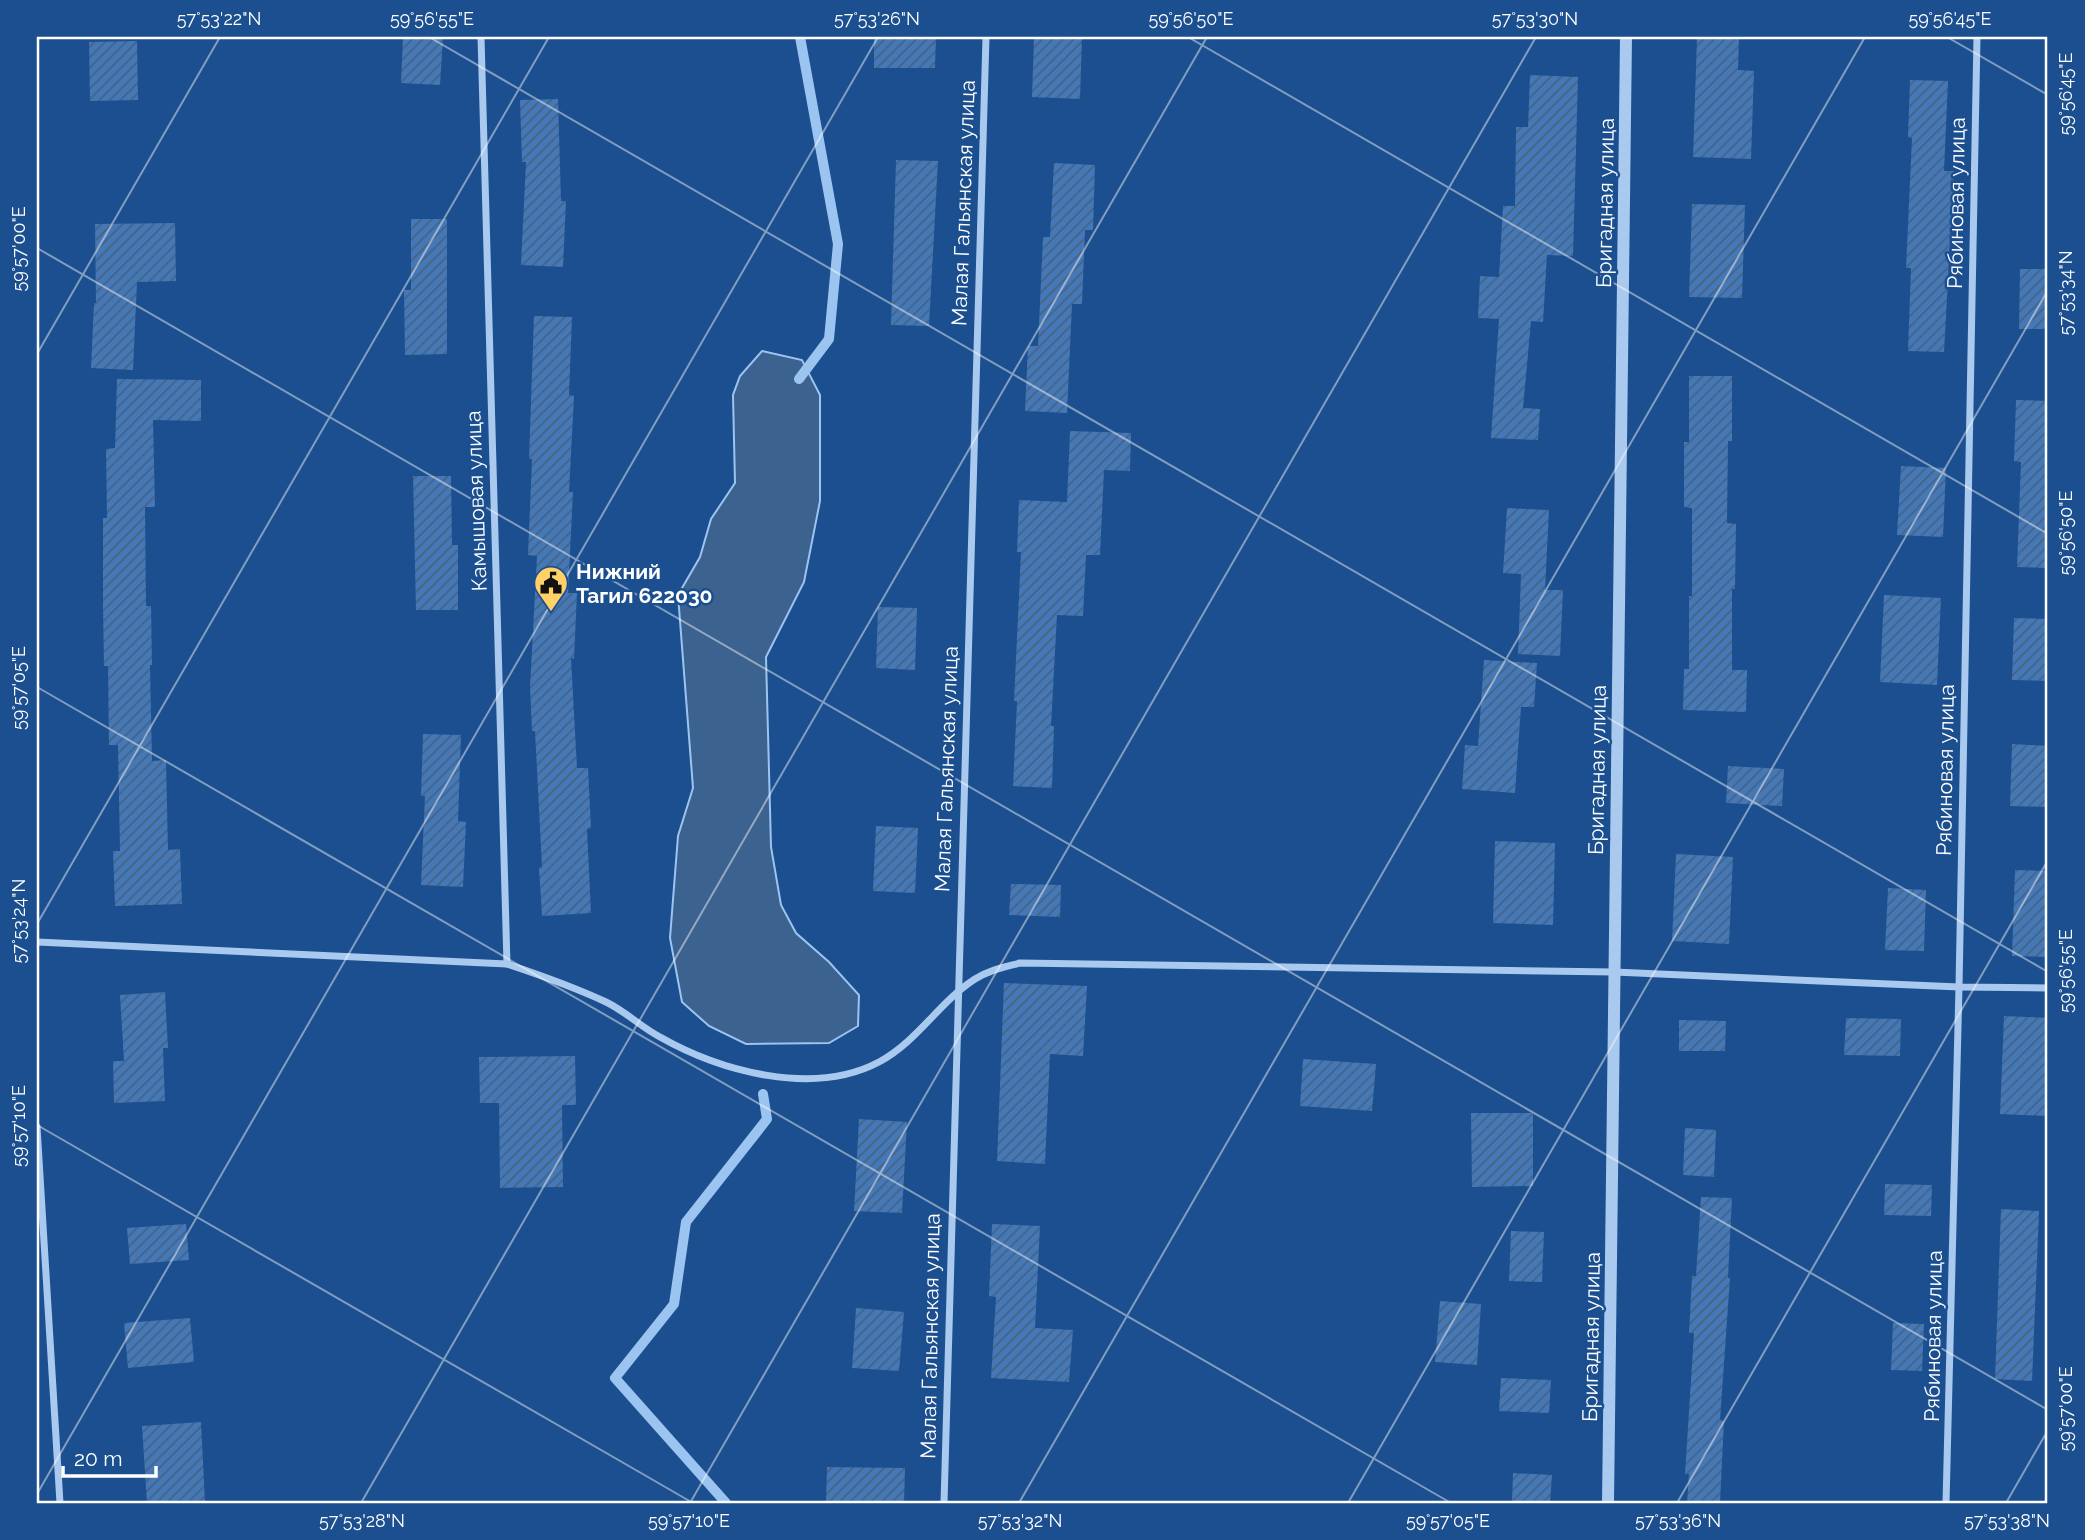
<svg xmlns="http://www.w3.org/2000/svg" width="2085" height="1540" font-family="Raleway,sans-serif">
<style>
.water{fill:#3c6290;stroke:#9cc4f0;stroke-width:2}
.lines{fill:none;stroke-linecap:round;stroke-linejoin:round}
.stream{stroke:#9cc4f0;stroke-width:10}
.building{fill:url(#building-hatch)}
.minor{stroke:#a9c9ee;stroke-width:7}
.tertiary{stroke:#a9c9ee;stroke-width:12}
.ticks{fill:none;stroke:#fff;stroke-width:2;stroke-opacity:0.45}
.labels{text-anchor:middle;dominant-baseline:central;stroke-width:5;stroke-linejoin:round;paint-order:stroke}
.street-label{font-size:21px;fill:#fff;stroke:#1b4f8f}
.poi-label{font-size:21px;font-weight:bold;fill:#fff;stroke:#1b4f8f;text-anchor:start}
.neatline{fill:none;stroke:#fff;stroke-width:2.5}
.ticks-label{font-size:18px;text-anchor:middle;fill:#fff}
</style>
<defs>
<pattern id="building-hatch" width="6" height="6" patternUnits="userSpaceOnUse" patternTransform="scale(1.75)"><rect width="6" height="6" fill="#4478b7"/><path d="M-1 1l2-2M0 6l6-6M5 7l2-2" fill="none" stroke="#486282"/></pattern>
</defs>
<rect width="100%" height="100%" fill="#1b4f8f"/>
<polygon class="water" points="762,351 802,360 820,395 820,501 804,582 766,657 771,847 781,905 796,933 829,962 859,995 858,1026 829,1043 746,1044 709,1026 682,1002 670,938 678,836 693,788 678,595 700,557 711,519 735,483 733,395 740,376"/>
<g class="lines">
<g class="stream">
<polyline points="799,379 829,339 838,244 800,37"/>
<polyline points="726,1503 615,1378 674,1304 686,1222 767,1119 763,1094"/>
</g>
</g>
<g class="building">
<polygon points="403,37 443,37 440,85 401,83"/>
<polygon points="874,37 936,37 935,68 874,68"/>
<polygon points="1034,37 1082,37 1080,99 1032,97"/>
<polygon points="1697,37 1739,37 1738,70 1754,71 1751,159 1693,157"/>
<polygon points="137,41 138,100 90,101 89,42"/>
<polygon points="1530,75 1578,77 1573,256 1547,255 1543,322 1531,321 1523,408 1540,409 1538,440 1491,438 1499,319 1478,318 1480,276 1499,277 1503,206 1515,206 1516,127 1528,127"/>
<polygon points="1910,80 1948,81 1944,171 1954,171 1944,352 1908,351 1911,268 1906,268 1912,138 1908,137"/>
<polygon points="558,99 561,201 566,201 563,267 521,265 526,162 522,162 520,100"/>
<polygon points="896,160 938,161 929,326 891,325"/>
<polygon points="1054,163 1095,165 1093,230 1085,230 1082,304 1072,304 1067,413 1025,411 1028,346 1038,346 1043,237 1050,237"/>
<polygon points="1692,204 1745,205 1742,298 1689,297"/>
<polygon points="411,219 447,219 447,354 405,355 404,290 411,290"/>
<polygon points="175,223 176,281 137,282 133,370 91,368 94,303 96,303 95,224"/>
<polygon points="2020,269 2048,269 2048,329 2019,329"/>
<polygon points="534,316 572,317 569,395 574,396 569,492 573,492 568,593 577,593 574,659 571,658 577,768 588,768 591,828 587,829 591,913 542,916 539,868 542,867 535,731 532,731 530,687 537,556 528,555 532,459 529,459"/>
<polygon points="1689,376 1732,376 1732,441 1728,441 1727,523 1736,524 1735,589 1732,589 1732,670 1747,670 1746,712 1683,710 1684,669 1689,669 1689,596 1692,596 1692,508 1684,507 1684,442 1689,442"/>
<polygon points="117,379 201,380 201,421 153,420 155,507 145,507 146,606 151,606 152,665 150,665 152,761 166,760 168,850 180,849 182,904 115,906 113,851 120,851 118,745 109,745 108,666 104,666 103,607 103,518 107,518 106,449 115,448"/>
<polygon points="2016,400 2048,401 2048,568 2017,567 2021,462 2014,461"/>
<polygon points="1070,431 1131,433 1130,471 1104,470 1100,555 1086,555 1083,616 1057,615 1051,726 1054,726 1052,788 1013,786 1017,701 1014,701 1021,552 1017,552 1019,500 1067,502"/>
<polygon points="1901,466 1946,468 1943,537 1897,535"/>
<polygon points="413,476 451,476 452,545 458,545 458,610 416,610"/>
<polygon points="1507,508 1549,510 1545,590 1563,590 1560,656 1518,654 1521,574 1503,573"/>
<polygon points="1884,595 1941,598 1937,685 1880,682"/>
<polygon points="878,607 917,608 915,670 876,668"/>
<polygon points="2014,618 2048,619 2048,681 2012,680"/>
<polygon points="1484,660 1537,663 1534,707 1521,707 1515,793 1462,789 1465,745 1478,746"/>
<polygon points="423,734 461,735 458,821 466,822 463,887 421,885 425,796 421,796"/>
<polygon points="2012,744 2048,746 2048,807 2010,806"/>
<polygon points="1728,766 1784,769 1782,806 1726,803"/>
<polygon points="876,826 918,828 915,893 873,891"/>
<polygon points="1495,841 1555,843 1553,925 1493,923"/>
<polygon points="1676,854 1733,857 1729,944 1672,941"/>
<polygon points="2015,870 2048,871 2048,957 2012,956"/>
<polygon points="1011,884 1061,885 1060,917 1009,915"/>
<polygon points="1888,888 1926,890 1924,951 1885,950"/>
<polygon points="1004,983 1087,986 1083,1056 1050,1054 1045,1164 997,1161"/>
<polygon points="165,992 168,1048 163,1048 165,1101 114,1103 113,1061 124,1061 120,995"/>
<polygon points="2004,1016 2048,1018 2048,1116 2000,1114"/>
<polygon points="1846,1018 1901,1019 1900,1056 1844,1055"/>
<polygon points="1679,1020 1726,1021 1725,1051 1679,1051"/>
<polygon points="575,1056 576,1105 562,1105 563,1187 500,1188 499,1103 480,1103 479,1057"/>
<polygon points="1303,1059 1376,1064 1372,1111 1300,1106"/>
<polygon points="1471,1113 1533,1113 1533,1186 1472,1187"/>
<polygon points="859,1119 907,1122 902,1213 854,1211"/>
<polygon points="1685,1128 1716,1130 1714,1177 1683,1175"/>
<polygon points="1885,1184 1932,1185 1931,1216 1884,1215"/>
<polygon points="1701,1197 1732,1198 1728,1278 1730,1278 1720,1420 1724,1421 1720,1503 1687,1503 1689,1474 1685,1474 1694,1333 1689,1333 1692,1276 1696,1276"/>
<polygon points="2001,1209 2039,1211 2032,1381 1995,1379"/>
<polygon points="186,1224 189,1260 130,1264 127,1228"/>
<polygon points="992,1224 1040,1226 1035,1328 1073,1330 1069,1382 991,1378 996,1297 989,1296"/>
<polygon points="1511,1231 1544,1232 1542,1282 1509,1281"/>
<polygon points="1440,1301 1481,1304 1477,1365 1435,1362"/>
<polygon points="856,1308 904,1312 899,1371 852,1368"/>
<polygon points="190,1318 194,1362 128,1368 124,1323"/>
<polygon points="1893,1323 1924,1324 1922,1371 1891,1370"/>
<polygon points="1501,1378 1551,1380 1549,1413 1499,1411"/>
<polygon points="201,1422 205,1503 147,1503 142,1426"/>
<polygon points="827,1467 905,1468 904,1503 826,1503"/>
<polygon points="1513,1473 1552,1475 1550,1503 1512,1503"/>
</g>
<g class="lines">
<g class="minor">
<polyline points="481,37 507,964"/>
<path d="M37 942 507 964C540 975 574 987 606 1002 625 1011 641 1027 660 1037 720 1071 813 1097 879 1062 918 1041 939 1002 975 979 989 970 1005 967 1020 963L1614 972 1959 987 2048 988"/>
<polyline points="37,1127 60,1503"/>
<polyline points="944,1503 986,37"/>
<polyline points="1946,1503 1959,987 1977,37"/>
</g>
<polyline class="tertiary" points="1608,1503 1626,37"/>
</g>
<path class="ticks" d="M429 37 2048 972M1188 37 2048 534M1947 37 2048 95M37 248 2048 1410M37 354 220 37M37 687 1451 1503M37 924 549 37M37 1125 693 1503M37 1494 878 37M361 1503 1207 37M690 1503 1536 37M1019 1503 1865 37M1348 1503 2048 290M1677 1503 2048 860M2006 1503 2048 1430"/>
<defs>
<g id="civic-pin" transform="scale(1.75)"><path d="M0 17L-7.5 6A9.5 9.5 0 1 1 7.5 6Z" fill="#ffd166" stroke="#1b4f8f"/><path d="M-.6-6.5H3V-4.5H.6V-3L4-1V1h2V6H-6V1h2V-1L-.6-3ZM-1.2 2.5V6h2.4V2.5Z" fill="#111"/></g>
</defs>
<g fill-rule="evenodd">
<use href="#civic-pin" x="551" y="583"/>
</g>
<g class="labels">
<g class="street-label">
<text transform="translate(963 203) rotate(-88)">Малая Гальянская улица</text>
<text transform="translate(1605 203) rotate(-89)">Бригадная улица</text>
<text transform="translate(1956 203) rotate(-89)">Рябиновая улица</text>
<text transform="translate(476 501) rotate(-92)">Камышовая улица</text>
<text transform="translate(946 769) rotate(-88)">Малая Гальянская улица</text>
<text transform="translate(1597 770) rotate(-89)">Бригадная улица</text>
<text transform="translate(1945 770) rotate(-89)">Рябиновая улица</text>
<text transform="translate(930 1336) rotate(-89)">Малая Гальянская улица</text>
<text transform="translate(1933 1336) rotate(-89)">Рябиновая улица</text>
<text transform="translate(1591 1337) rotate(-89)">Бригадная улица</text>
</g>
<g class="poi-label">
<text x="576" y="571">Нижний<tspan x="576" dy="24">Тагил 622030</tspan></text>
</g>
</g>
<rect width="2085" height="1540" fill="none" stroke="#1b4f8f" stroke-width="77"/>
<path d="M63 1466v10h93v-10" fill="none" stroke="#ffffff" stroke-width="3.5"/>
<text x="74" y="1466" font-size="21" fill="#ffffff" stroke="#1b4f8f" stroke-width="5" paint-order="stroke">20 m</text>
<rect x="38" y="38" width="2008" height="1464" class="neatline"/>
<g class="ticks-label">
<text x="219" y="25">57°53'22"N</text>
<text x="432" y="25">59°56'55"E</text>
<text x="877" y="25">57°53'26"N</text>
<text x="1191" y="25">59°56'50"E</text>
<text x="1535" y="25">57°53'30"N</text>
<text x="1950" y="25">59°56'45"E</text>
<text transform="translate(2066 94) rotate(-90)" y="6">59°56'45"E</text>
<text transform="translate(19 249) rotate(-90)" y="6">59°57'00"E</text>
<text transform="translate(2066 293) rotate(-90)" y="6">57°53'34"N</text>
<text transform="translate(2066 533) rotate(-90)" y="6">59°56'50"E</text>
<text transform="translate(19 688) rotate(-90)" y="6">59°57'05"E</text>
<text transform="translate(19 921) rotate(-90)" y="6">57°53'24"N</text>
<text transform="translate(2066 971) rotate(-90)" y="6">59°56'55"E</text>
<text transform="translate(19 1126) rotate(-90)" y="6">59°57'10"E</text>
<text transform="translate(2066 1409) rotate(-90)" y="6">59°57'00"E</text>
<text x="362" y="1527">57°53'28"N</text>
<text x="689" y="1527">59°57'10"E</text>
<text x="1020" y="1527">57°53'32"N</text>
<text x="1448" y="1527">59°57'05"E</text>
<text x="1678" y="1527">57°53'36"N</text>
<text x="2007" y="1527">57°53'38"N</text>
</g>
</svg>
